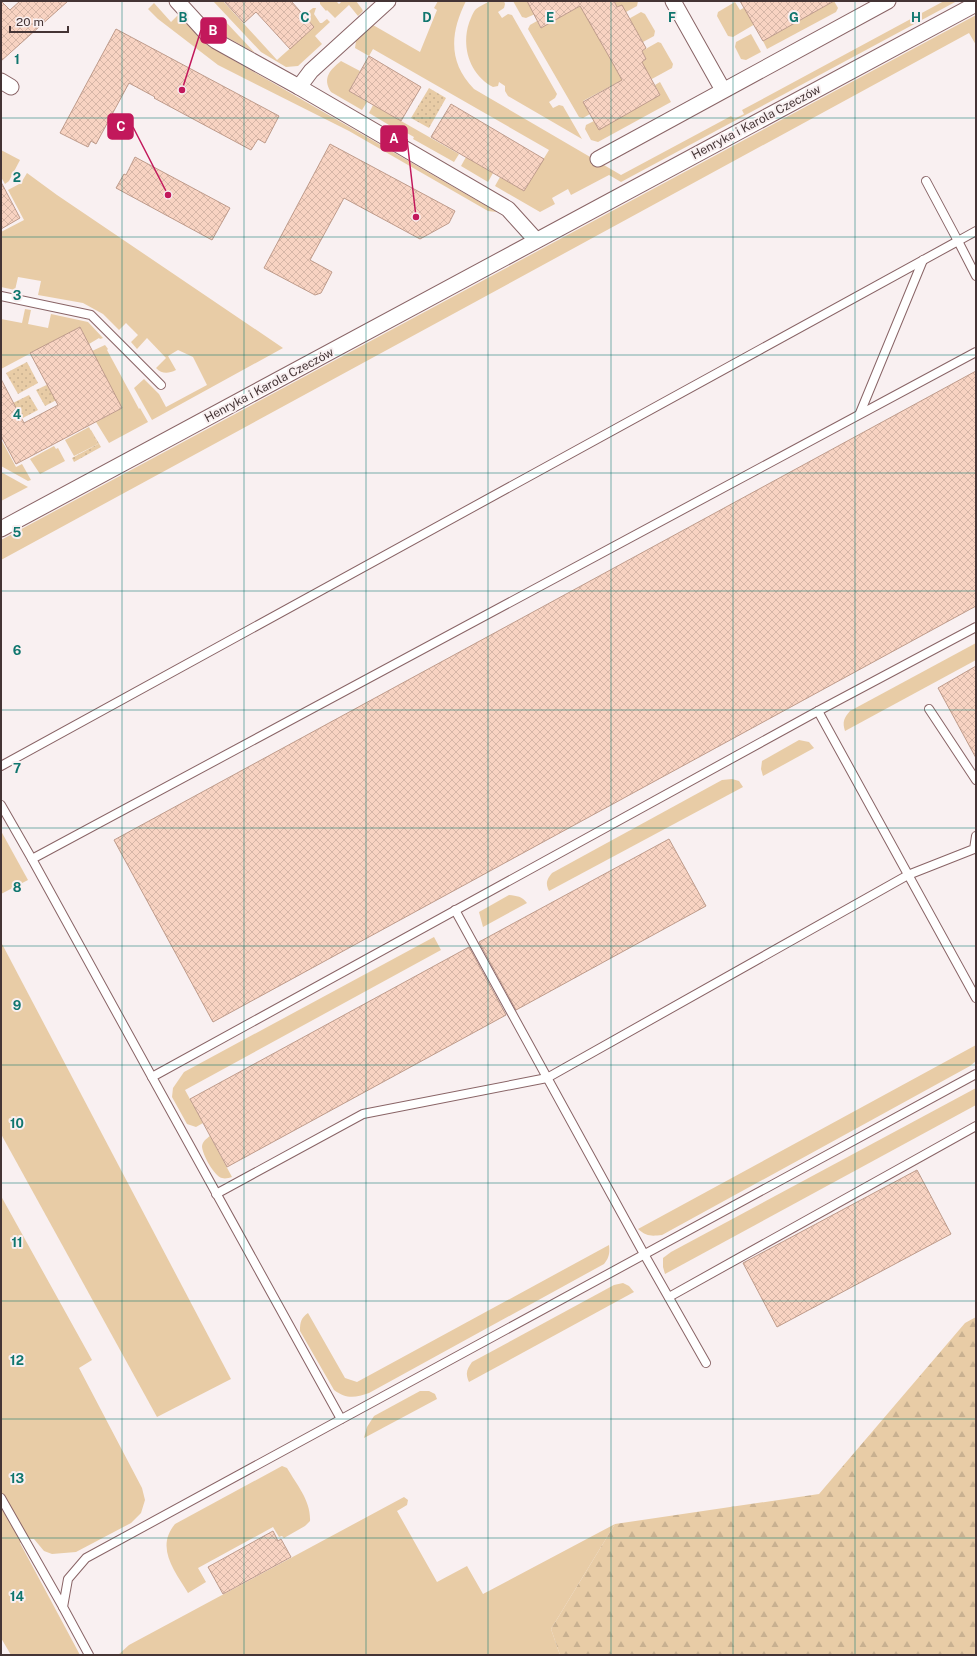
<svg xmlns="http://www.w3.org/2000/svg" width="977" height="1656" font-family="'Public Sans',sans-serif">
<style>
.green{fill:#e8cca6}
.forest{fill:url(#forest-firs)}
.garden{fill:url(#garden-dots)}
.building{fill:url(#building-cross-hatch);stroke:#be9b8b}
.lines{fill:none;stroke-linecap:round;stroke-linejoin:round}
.service-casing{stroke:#896466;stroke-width:10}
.minor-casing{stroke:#896466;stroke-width:17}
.service{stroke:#fff;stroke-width:8}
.minor{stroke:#fff;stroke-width:15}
.grid{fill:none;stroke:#0f766e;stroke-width:1;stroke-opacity:0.55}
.labels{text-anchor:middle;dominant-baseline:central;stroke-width:4;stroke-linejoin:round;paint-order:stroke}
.street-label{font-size:12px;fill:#443435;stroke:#f9f0f1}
.grid-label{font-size:13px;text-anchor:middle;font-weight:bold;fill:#0f766e;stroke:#f9f0f1;stroke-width:4;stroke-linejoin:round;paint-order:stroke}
.leader{fill:none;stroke:#c2185b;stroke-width:1.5}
.callout-dot{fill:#c2185b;stroke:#f9f0f1;stroke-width:1.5}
.callout{fill:#c2185b;stroke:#c2185b;stroke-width:1.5}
.callout-label{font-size:13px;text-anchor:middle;font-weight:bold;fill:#fff}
</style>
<defs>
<pattern id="forest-firs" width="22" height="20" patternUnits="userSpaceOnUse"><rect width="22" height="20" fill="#e8cca6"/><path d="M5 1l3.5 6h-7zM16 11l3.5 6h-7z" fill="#c8b090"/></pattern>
<pattern id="garden-dots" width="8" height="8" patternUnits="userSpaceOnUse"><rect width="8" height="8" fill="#e8cca6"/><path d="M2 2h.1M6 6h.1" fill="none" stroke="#c8b090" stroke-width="1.8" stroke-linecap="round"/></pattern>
<pattern id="building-cross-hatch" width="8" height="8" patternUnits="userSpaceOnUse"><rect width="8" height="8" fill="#f8d3c2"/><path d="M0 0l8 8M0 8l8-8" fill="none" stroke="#d6b6a7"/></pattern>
</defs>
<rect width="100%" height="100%" fill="#f9f0f1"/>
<g class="green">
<polygon points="213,1 223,1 277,60 314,27 304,15 313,8 316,8 314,14 320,23 322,23 327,19 330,22 315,36 322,44 298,66 286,67 261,52"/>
<polygon points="320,1 336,1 339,4 342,1 356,1 362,9 363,11 358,16 349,5 335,18 327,10 326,11 320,4"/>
<path d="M438 1H466C450 33 448 62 474 89L621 175 731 116 734 119 744 114 742 110 944 1H957L621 182 609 175 571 195 568 189 552 198 555 204 540 212 495 186 500 177 524 191 549 150 373 49 369 56 355 48 356 41 373 25 420 52 437 10 434 8Z"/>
<path d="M490 1H504L505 4 504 8 498 12 502 18 508 14 512 15 557 94 555 98 549 102 553 108 559 105 563 106 582 139 508 96 505 91V86L499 82 498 86 493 87C470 75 461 47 469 23 471 18 473 12 476 9 480 6 486 3 490 1Z"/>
<polygon points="513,1 528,1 535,14 526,18 522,17"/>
<polygon points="614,1 638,1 637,6 626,12 617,7"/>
<polygon points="834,1 838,8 836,12 767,49 763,41"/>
<polygon points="735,2 740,10 745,7 755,24 733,37 728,36 717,16 718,12"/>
<polygon points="154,3 171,22 178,15 207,45 497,212 488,211 349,131 218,65 158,19 148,9"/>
<polygon points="580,6 603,43 602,44 620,74 619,75 622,80 583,101 590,114 583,118 579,117 528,29 530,25 537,21 541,28"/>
<polygon points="641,12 645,14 655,31 654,36 643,42 639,35 634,37 625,21"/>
<polygon points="976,15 976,45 969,33 1,560 1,540"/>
<polygon points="224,20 255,53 214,30"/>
<polygon points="751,34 761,52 746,60 741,59 735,47 736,42"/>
<polygon points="658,42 661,43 673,64 672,68 650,80 641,63 646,59 642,51"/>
<path d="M341 61 360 71 349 91 367 102 362 110 331 92C322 78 330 70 341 61Z"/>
<polygon points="660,82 671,102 598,142 591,140 585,129 586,125 594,121 599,129 660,95 655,85"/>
<polygon points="373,105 459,154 454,162 413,139 414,137 405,132 404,134 369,113"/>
<polygon points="1,150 20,160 9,181 5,184 1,177"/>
<polygon points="466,157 493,173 488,182 461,166"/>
<path d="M27 173 57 195 283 348 152 420 134 388 144 379 159 394 166 407 207 385 193 357 178 350 168 356 176 370C168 374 162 374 156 368L166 358 147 338 137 349 131 342 138 335 126 323 119 330 103 314 83 303 38 295 41 281 18 277 15 290 1 287V232L24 220 8 190 21 183Z"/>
<polygon points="25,309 31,310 28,324 48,328 51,314 88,322 103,338 100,339 99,338 89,344 80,327 1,369 1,319 22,323"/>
<polygon points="105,345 108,349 107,350 139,409 140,408 148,422 109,443 96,422 122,408 92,351"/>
<polygon points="89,427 98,444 74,456 65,440"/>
<polygon points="1,439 16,467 22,464 31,480 28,481 1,466"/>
<polygon points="54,446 56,449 58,448 65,461 40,474 30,459"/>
<polygon points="1,472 28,487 1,501"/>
<path d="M976 643V660L845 731C842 722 844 718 850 711Z"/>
<polygon points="799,740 809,742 814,748 763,776 761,769 762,761"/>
<path d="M732 779 739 781 743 787 549 891C545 883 547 879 552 873L722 780Z"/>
<polygon points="1,831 28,880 1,894"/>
<path d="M509 895C517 896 522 896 527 903L483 927 479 912Z"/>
<polygon points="434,937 441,950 185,1090 203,1123 196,1127 187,1124 172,1097 173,1088 184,1072"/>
<polygon points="1,942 231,1379 157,1417 1,1134"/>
<path d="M976 1045V1061L970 1066 662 1235C652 1236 647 1237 638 1229Z"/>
<polygon points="976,1088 976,1105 665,1274 663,1267 663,1258 671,1252"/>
<path d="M210 1136 232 1177C229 1178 225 1179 222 1178 214 1176 202 1154 202 1146 203 1141 206 1139 210 1136Z"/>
<polygon points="1,1196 92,1360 79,1368 142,1488 145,1500 141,1513 131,1523 76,1552 52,1554 44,1551 34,1539 26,1539 20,1543 80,1655 11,1655 1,1638"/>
<path d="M609 1245C610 1253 609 1258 604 1264L369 1393C355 1398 346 1399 334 1390L300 1331C300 1322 301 1318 308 1313L345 1378 357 1382Z"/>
<path d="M623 1283 629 1286 634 1292 469 1382C465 1373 467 1369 472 1362L614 1285Z"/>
<polygon points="420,1391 429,1391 435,1394 437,1399 364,1438 367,1427 374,1416"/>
<path d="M282 1466 287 1468C297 1485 311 1501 310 1521L305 1526 284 1538 282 1536 279 1537 273 1527 198 1568 206 1582 188 1593C175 1571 155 1548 175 1524Z"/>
<polygon points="404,1497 408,1500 407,1505 397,1511 437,1582 467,1566 483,1594 615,1524 551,1629 560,1655 118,1655 129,1645"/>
</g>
<polygon class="forest" points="976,1317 976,1655 560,1655 551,1629 615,1524 819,1494 965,1323"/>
<g class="garden">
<polygon points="429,88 446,98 429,128 411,118"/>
<polygon points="27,362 38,383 18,394 6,373"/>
<polygon points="55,381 64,396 45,406 36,390"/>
<polygon points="29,395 38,410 19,420 11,404"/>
<polygon points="90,430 91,430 101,447 74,462 72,458 98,444"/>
</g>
<g class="building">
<polygon points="1,1 10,10 20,1 68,1 1,61"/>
<polygon points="224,1 291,1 314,27 290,49 256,12 244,23"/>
<polygon points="527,1 614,1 617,7 622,5 646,48 642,51 646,59 642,62 660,95 599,130 583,102 622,80 607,53 580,6 541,28"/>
<polygon points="740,1 834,1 763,41"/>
<polygon points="116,29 279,116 265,143 258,139 251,150 154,98 155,97 129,83 96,144 91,141 88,147 60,133"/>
<polygon points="369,56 421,87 401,121 349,91"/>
<polygon points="451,104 544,159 524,191 431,137"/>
<polygon points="330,144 455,211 449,223 420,239 344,198 310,260 332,272 321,293 315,295 264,268"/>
<polygon points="135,157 230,208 212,240 116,188 124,174 126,175"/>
<polygon points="1,182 20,218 1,229"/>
<polygon points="80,327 122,408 16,464 1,436 1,379 24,423 58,405 30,353"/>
<polygon points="976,371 976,606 213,1022 114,840"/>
<polygon points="976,666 976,758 938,688"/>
<polygon points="669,839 706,906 516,1010 479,942"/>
<polygon points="469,947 506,1015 227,1167 190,1099"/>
<polygon points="917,1170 951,1234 777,1327 743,1263"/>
<polygon points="273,1531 278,1541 281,1539 291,1557 223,1594 208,1567"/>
</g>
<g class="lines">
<g class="service-casing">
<g id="service">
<polyline points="926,181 958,241 976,231"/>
<polyline points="1,296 91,315 161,385"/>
<polyline points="860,413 923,260"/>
<polyline points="929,709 976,780"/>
<polyline points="818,711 976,998"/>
<polyline points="1,766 958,241 976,276"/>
<polyline points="1,805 32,859"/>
<polyline points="455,910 644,1254 706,1363"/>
<polyline points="152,1077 32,859 976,352"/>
<polyline points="216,1194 363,1114 547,1078 908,875 974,849 976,836"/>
<polyline points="669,1297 976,1126"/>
<polyline points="341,1419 152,1077 818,711 976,627"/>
<polyline points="1,1498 63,1607"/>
<polyline points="89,1655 63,1607 68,1579 86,1558 976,1074"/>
</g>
</g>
<g class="minor-casing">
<g id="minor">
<polyline points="177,1 208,35 216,41 299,87 508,209 536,240"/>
<polyline points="673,1 723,90"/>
<polyline points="1,81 11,87"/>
<polyline points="299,87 311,71 388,1"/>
<polyline points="598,159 888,1"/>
<polyline points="1,529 976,4"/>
</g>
</g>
<use href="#service" class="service"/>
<use href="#minor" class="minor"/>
</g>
<path class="grid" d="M122 1V1655M244 1V1655M366 1V1655M488 1V1655M611 1V1655M733 1V1655M855 1V1655M1 118H976M1 237H976M1 355H976M1 473H976M1 591H976M1 710H976M1 828H976M1 946H976M1 1065H976M1 1183H976M1 1301H976M1 1419H976M1 1538H976"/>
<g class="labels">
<g class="street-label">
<text transform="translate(756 122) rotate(-28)">Henryka i Karola Czeczów</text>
<text transform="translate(269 385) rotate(-28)">Henryka i Karola Czeczów</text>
</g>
</g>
<g class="grid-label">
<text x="183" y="22">B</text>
<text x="305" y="22">C</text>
<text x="427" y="22">D</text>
<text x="550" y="22">E</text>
<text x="672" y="22">F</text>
<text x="794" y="22">G</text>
<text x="916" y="22">H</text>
<text x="17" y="64">1</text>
<text x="17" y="182">2</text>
<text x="17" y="300">3</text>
<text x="17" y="419">4</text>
<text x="17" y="537">5</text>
<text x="17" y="655">6</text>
<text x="17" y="773">7</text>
<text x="17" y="892">8</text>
<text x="17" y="1010">9</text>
<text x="17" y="1128">10</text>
<text x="17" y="1247">11</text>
<text x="17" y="1365">12</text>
<text x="17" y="1483">13</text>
<text x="17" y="1601">14</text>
</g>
<path class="leader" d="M182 90L201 30M168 195L133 127M416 217L407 139"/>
<g class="callout-dot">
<circle cx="182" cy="90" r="4"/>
<circle cx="168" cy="195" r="4"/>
<circle cx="416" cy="217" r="4"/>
</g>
<g class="callout">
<rect x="201" y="18" width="25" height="25" rx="4"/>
<rect x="108" y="114" width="25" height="25" rx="4"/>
<rect x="381" y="126" width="26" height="25" rx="4"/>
</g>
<g class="callout-label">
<text x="213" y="35">B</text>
<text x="121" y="131">C</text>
<text x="394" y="143">A</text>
</g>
<rect width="977" height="1656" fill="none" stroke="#443435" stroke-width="4"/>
<path d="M10 26v6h58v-6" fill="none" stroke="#443435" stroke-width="2"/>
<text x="16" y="26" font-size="12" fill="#443435" stroke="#f9f0f1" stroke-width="3" paint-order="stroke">20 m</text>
</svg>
